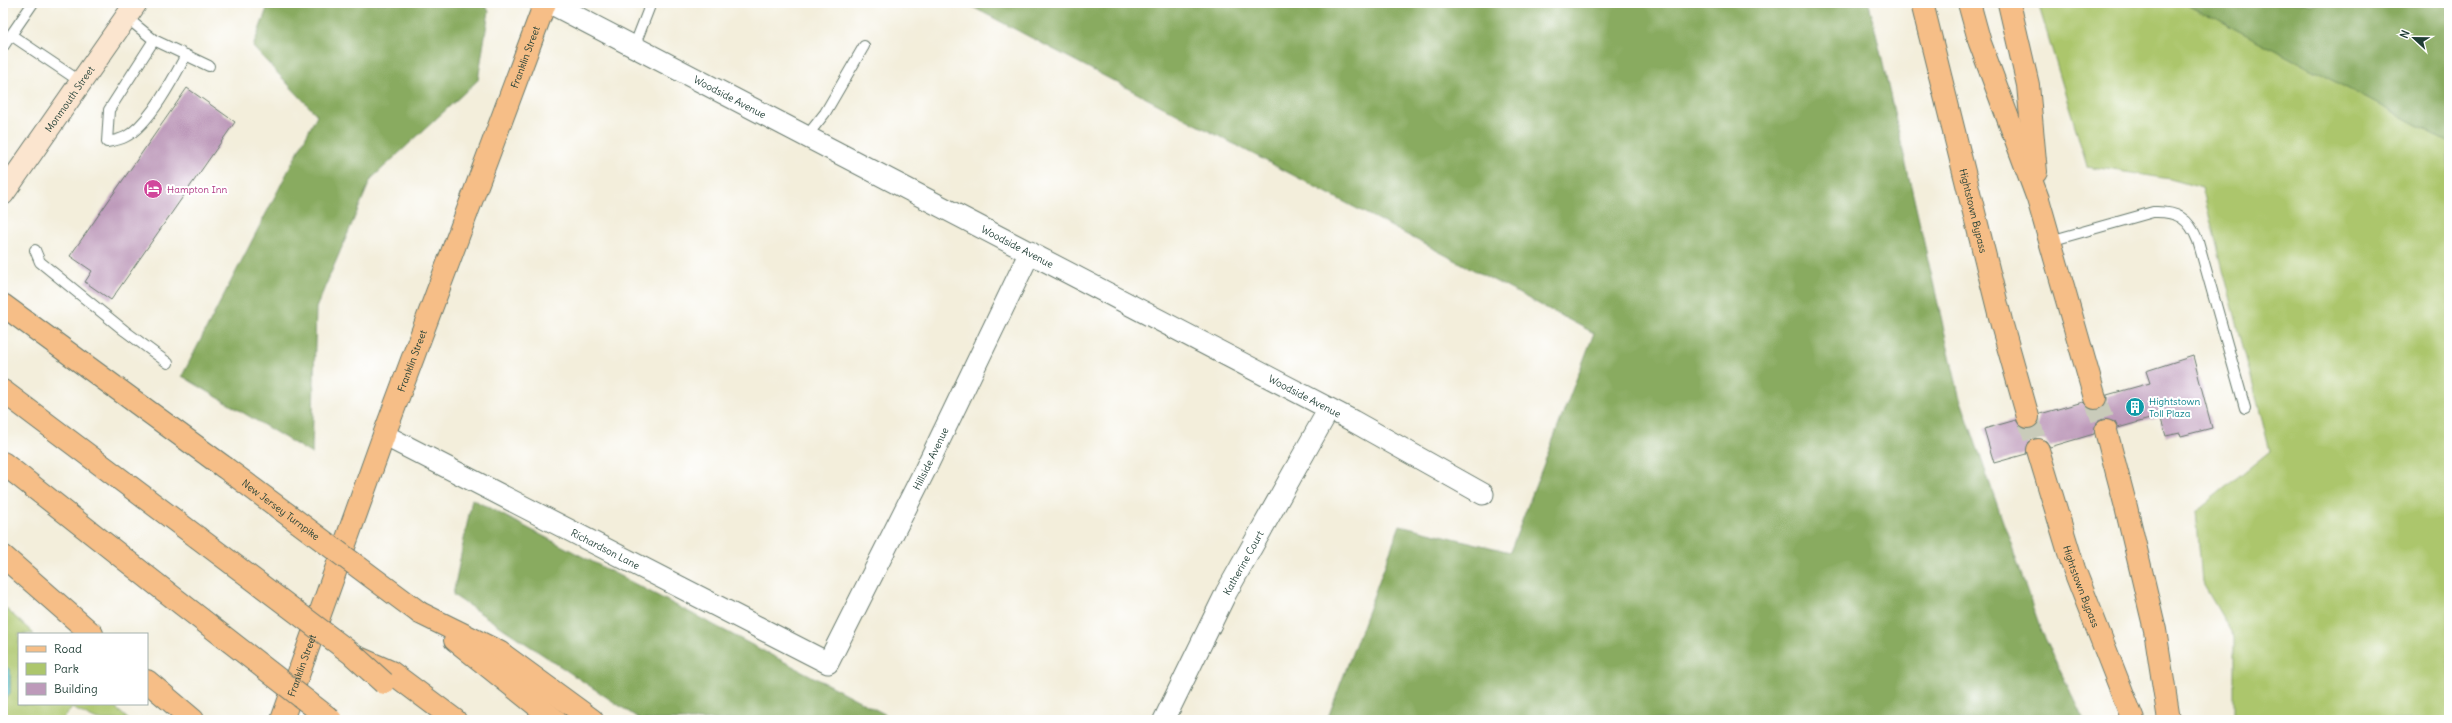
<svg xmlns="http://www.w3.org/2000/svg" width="2452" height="723" font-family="Delius,sans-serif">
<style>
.green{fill:#acc66c;stroke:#668250}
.forest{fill:#89ab60;stroke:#54744a}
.water{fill:#55c1cd;stroke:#3a7f80}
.building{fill:#bd9aba}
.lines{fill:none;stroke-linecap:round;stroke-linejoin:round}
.highway-tunnel{stroke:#c9cbba;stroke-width:22;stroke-dasharray:22 11;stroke-linecap:butt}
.lane-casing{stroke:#697b6e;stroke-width:12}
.street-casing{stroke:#697b6e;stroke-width:23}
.secondary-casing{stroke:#697b6e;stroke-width:24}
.primary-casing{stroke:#697b6e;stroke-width:24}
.highway-casing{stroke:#697b6e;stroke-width:24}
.lane{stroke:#fff;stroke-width:10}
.street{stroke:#fff;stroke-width:21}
.secondary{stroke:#fbe5cf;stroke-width:22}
.primary{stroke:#f6be87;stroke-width:22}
.highway{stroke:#f6be87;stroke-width:22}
.highway-bridge-casing{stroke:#697b6e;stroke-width:24;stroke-linecap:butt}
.highway-bridge{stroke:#f6be87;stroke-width:22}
.labels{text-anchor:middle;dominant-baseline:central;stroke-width:4;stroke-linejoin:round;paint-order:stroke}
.street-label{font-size:10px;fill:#1f3d34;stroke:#fff}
.hotel-label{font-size:10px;fill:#b23c85;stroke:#fff;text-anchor:start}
.culture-label{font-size:10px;fill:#0d838f;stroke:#fff;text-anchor:start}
</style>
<rect width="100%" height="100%" fill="#fff"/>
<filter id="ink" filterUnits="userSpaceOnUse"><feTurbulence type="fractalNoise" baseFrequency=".025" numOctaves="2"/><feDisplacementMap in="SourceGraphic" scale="8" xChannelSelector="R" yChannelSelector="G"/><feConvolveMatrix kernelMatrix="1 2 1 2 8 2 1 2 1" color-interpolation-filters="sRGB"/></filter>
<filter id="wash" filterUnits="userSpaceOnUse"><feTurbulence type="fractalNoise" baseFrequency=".012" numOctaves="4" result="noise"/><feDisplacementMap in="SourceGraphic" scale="16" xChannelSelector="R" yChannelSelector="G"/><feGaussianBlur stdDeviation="0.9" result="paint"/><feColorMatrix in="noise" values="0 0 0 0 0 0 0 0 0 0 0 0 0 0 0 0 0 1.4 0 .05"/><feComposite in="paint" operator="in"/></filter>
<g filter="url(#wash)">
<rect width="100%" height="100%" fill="#f3eedb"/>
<g class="green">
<polygon points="2038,3 2186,3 2449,142 2449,720 2234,720 2234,637 2202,582 2196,511 2270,451 2202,188 2170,179 2087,166"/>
<polygon points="3,606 34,634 19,634 19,704 111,704 129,720 97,720 72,708 62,720 3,720 3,701 10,693 10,670 3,664"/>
</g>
<g class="forest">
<polygon points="269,3 482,3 489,11 478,80 371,179 316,308 312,454 182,376 317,115 253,47"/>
<polygon points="965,3 1869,3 1959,395 2041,631 2084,720 1327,720 1400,525 1510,552 1594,333"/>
<polygon points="2186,3 2449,3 2449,142"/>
<polygon points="472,499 896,720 641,720 453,595"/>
</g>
<polygon class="water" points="3,664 10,670 10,693 3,701"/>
<g id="blocks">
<g class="building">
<polygon points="187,88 235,122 111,300 85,282 92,271 70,256"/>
<polygon points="2193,356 2212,428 2181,436 2180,433 2166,436 2160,416 2118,428 2115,422 2103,419 2097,422 2094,434 2050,447 2046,441 2035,438 2029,442 2026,454 1994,463 1984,429 2016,420 2020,426 2031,429 2037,425 2040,414 2083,402 2092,410 2099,410 2107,401 2107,395 2150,383 2146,371"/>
</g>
</g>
</g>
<g filter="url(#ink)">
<use href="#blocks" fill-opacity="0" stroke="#697b6e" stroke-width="1"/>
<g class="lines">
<g class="highway-tunnel">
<polyline points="2095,398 2106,431"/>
<polyline points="2028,417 2038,450"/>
</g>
<g class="lane-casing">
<g id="lane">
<path d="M126 17 154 40 109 110 107 142C112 141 119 140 125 137 149 125 174 78 186 55"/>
<polyline points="11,35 33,3"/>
<polyline points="154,40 209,66"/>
<polyline points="3,47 11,35 81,82"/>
<polyline points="634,47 651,3"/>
<polyline points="806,137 825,113 864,46"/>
<path d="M2050 241 2153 212C2177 211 2189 218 2198 241L2245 408"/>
<polyline points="35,250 40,262 125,331 168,363"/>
</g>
</g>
<g class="street-casing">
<g id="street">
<path id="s1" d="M550 3 1353 421 1483 494"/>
<path id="s2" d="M384 435 828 663 925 470 1030 252"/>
<path id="s3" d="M1164 720 1226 593 1329 409"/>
</g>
</g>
<g class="secondary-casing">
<g id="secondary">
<path id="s4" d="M3 194 136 3"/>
</g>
</g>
<g class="primary-casing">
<g id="primary">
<path id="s5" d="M282 720 384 435 545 3"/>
</g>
</g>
<g class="highway-casing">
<g id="highway">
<path id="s6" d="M1922 3 2002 325 2028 417"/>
<polyline points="1969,3 1980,43 2038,199 2095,398"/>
<polyline points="2009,3 2028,85 2036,172"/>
<polyline points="3,305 224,467"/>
<polyline points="3,391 197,537"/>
<polyline points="2106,431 2126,507 2155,630 2169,720"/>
<path id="s7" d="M2038 450 2074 569 2133 720"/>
<polyline points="3,463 165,591"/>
<polyline points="3,556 92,634"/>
<polyline points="420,613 499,652 592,720"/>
<polyline points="455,640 555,720"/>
<polyline points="359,658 391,672 455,720"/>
<polyline points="147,681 193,720"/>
</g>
</g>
<use href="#lane" class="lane"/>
<use href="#street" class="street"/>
<use href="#secondary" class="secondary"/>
<use href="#primary" class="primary"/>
<use href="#highway" class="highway"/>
<g class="highway-bridge-casing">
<g id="highway-bridge">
<path id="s8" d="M224 467 420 613"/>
<polyline points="197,537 352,654 384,683"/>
<polyline points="165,591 331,720"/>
</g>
</g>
<use href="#highway-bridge" class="highway-bridge"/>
</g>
</g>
<defs>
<g id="hotel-disc" transform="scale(1)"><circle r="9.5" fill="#d1479c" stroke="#fff"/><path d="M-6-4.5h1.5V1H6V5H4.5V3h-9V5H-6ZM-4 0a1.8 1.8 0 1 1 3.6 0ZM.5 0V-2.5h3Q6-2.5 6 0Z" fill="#fff"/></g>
<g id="building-disc" transform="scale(1)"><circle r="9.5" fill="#0f9aa8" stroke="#fff"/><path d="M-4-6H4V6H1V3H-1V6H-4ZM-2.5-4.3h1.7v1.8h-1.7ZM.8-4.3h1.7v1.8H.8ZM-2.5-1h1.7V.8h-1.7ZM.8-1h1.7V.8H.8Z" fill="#fff"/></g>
</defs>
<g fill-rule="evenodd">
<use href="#hotel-disc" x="153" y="189"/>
<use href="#building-disc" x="2135" y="407"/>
</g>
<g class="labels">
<g class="street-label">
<text stroke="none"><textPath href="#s5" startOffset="706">Franklin Street</textPath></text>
<text stroke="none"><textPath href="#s1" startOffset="203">Woodside Avenue</textPath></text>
<text stroke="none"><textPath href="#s4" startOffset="116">Monmouth Street</textPath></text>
<text stroke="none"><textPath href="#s6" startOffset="214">Hightstown Bypass</textPath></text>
<text stroke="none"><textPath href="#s1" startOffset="527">Woodside Avenue</textPath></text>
<text stroke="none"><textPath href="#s5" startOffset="382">Franklin Street</textPath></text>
<text stroke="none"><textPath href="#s1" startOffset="851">Woodside Avenue</textPath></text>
<text stroke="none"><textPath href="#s2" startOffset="728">Hillside Avenue</textPath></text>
<text stroke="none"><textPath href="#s8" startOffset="71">New Jersey Turnpike</textPath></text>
<text stroke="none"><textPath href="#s2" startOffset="249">Richardson Lane</textPath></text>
<text stroke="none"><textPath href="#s3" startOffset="176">Katherine Court</textPath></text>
<text stroke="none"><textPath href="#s7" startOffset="143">Hightstown Bypass</textPath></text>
<text stroke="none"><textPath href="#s5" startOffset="58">Franklin Street</textPath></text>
</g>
<g class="hotel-label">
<text x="167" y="189">Hampton Inn</text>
</g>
<g class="culture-label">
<text x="2149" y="401">Hightstown<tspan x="2149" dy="12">Toll Plaza</tspan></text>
</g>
</g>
<rect width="2452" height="723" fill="none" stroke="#fff" stroke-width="16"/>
<rect x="18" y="633" width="130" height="72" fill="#ffffff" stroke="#a5b1ae"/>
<rect x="26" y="646" width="20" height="6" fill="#f6be87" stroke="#a5b1ae"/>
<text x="54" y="653" font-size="12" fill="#1f3d34">Road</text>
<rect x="26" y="663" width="20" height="12" fill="#acc66c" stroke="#a5b1ae"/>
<text x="54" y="673" font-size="12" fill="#1f3d34">Park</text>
<rect x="26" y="683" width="20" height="12" fill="#bd9aba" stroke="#a5b1ae"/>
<text x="54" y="693" font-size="12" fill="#1f3d34">Building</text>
<g transform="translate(2414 38) rotate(292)" stroke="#ffffff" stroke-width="3" paint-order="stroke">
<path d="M0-3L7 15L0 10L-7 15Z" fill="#1f3d34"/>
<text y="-6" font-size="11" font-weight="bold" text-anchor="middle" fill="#1f3d34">N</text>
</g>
</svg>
